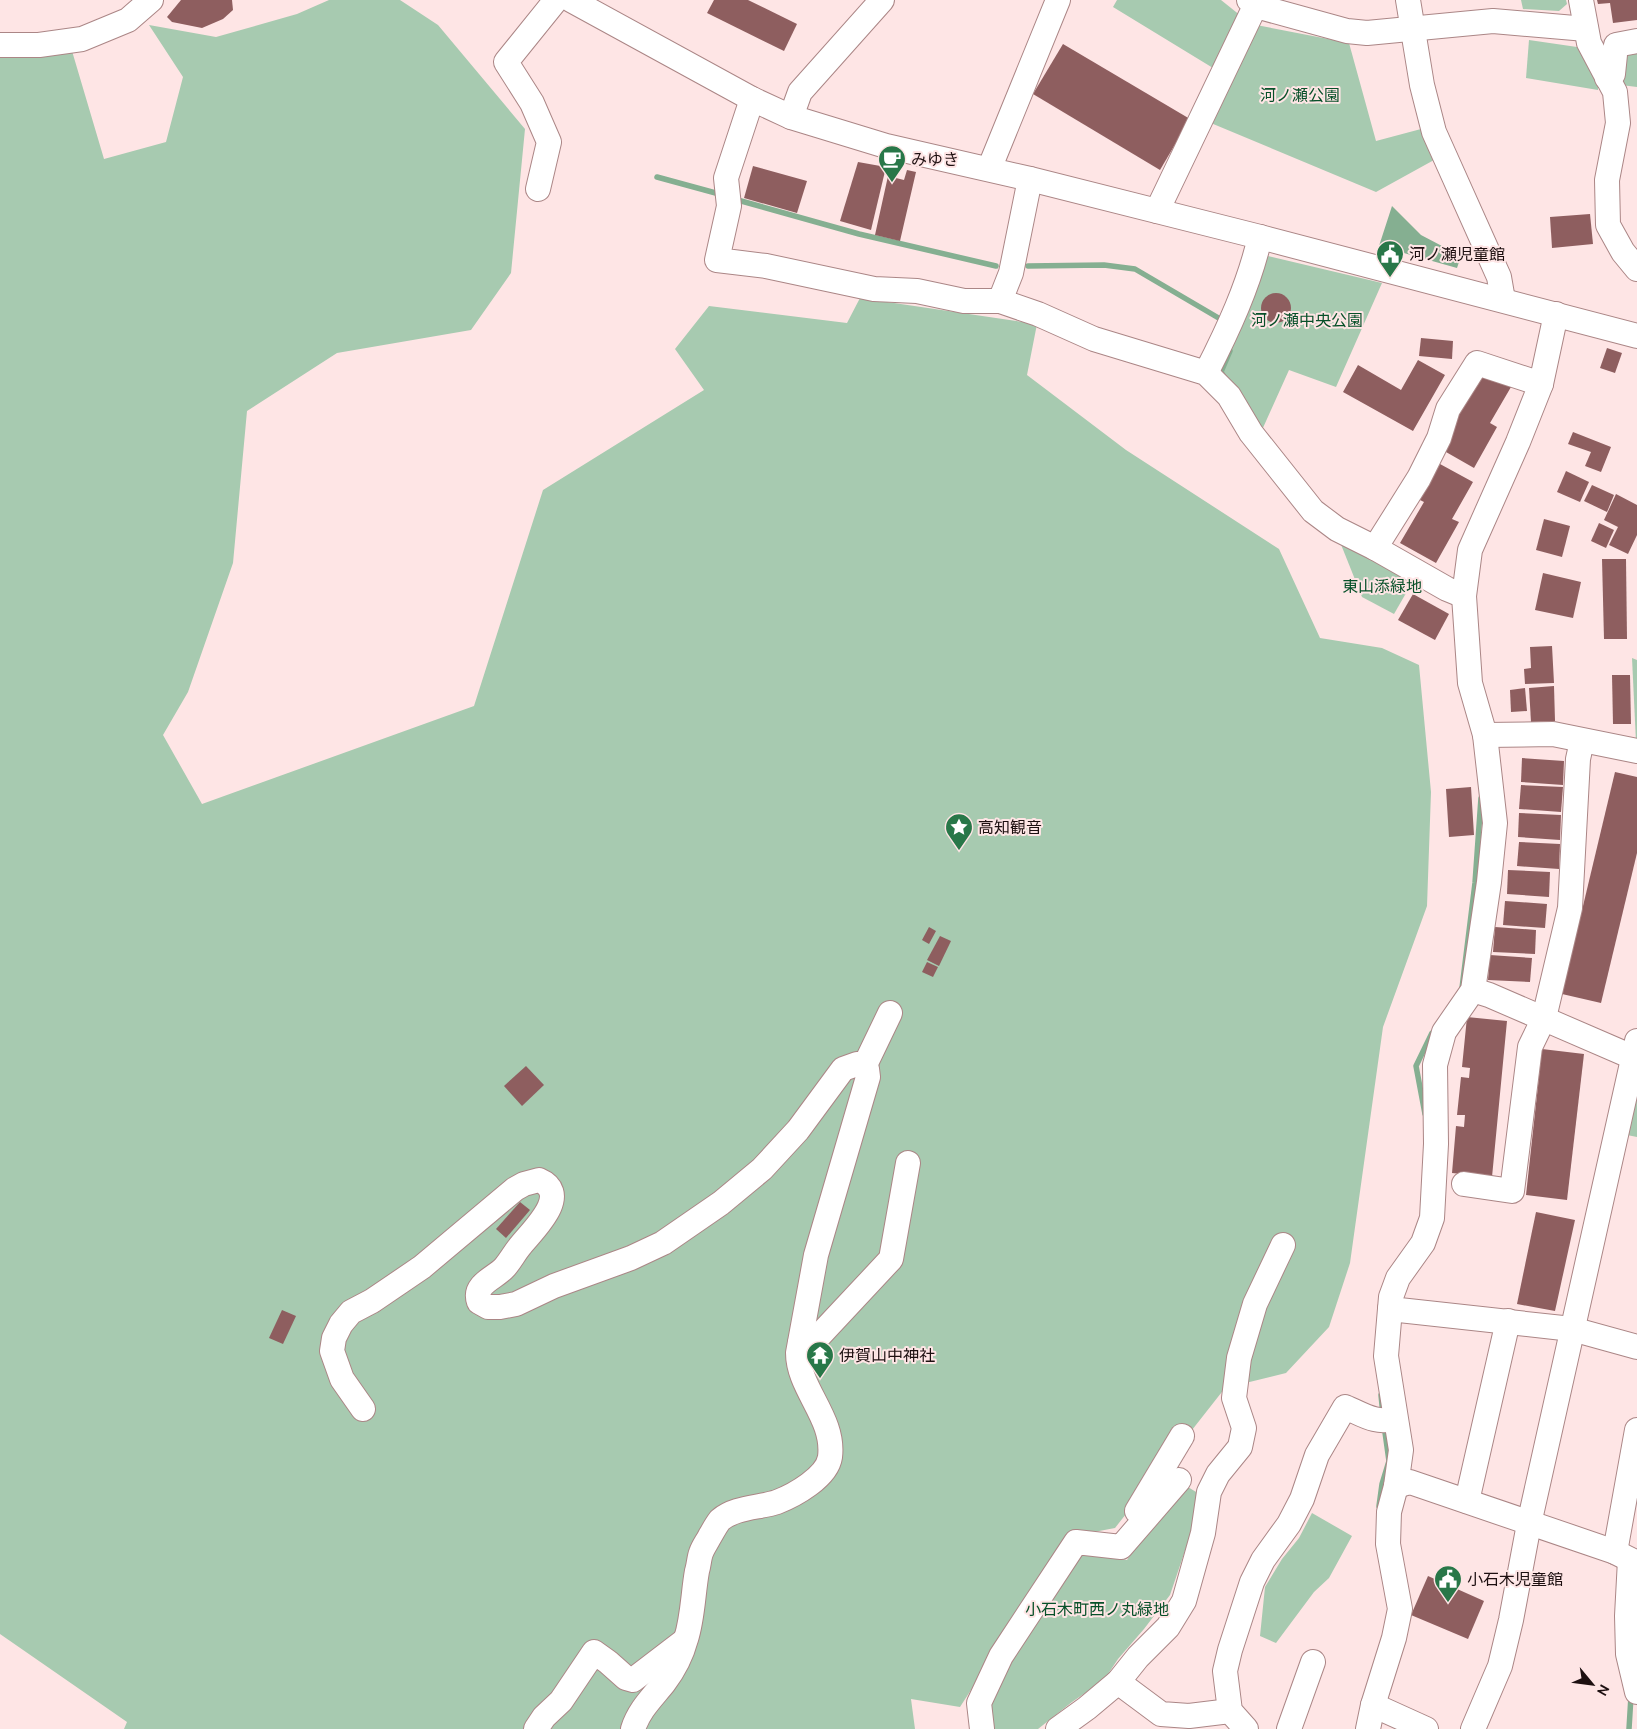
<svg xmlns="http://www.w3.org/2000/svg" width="1637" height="1729" font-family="Ubuntu,'Noto Sans JP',sans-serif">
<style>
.green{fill:#a7cab0}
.water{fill:#85af91}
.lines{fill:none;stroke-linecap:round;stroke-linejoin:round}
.stream{stroke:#85af91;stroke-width:5.5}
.building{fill:#8e5e5f}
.minor-casing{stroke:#ab8686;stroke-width:26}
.minor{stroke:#fff;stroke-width:24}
.labels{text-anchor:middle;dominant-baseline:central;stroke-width:4;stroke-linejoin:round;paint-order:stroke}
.park-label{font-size:16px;fill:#075029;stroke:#fee5e5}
.poi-label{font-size:16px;fill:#1d0f10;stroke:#fee5e5;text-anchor:start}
</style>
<rect width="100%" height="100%" fill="#fee5e5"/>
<g class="green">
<polygon points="329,0 400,0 438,25 525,129 511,273 471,330 337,353 247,411 233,563 188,692 163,735 202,804 474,706 543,490 704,390 675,349 709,306 847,323 860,298 1037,324 1027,375 1126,450 1279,549 1320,638 1382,648 1419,665 1431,792 1427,906 1383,1027 1350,1263 1329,1327 1286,1373 1225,1388 1115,1528 1078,1535 1054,1561 960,1707 911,1699 915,1729 124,1729 127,1722 0,1634 0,52 72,51 104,159 166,142 183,77 149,25 216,37 297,14"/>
<polygon points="1117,0 1221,0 1251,24 1349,43 1376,141 1421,129 1434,160 1376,192 1206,121 1213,68 1113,7"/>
<polygon points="1521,0 1566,0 1567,4 1559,11 1523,9"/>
<polygon points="1529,40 1577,47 1598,85 1598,90 1526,78"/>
<polygon points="1637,51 1637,87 1621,85 1621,54"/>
<polygon points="1264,255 1382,283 1336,387 1289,370 1262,430 1217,367"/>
<polygon points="1340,542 1413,581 1394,614 1362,597"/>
<polygon points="1632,658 1637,660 1637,743 1636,742"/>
<polygon points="1637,1083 1637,1137 1627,1135"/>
<polygon points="1183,1484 1201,1495 1190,1536 1170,1595 1144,1629 1118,1659 1104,1680 1072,1702 1038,1729 993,1729 987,1701 1079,1550 1127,1560 1159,1512"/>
<polygon points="1312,1513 1352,1536 1329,1578 1314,1592 1276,1643 1260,1636 1265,1587 1282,1559 1299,1538"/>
</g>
<polygon class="water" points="1392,206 1421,235 1461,256 1457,268 1379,246"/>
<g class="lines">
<g class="stream">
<polyline points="657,177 723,195"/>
<polyline points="734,199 859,234 996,266"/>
<polyline points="1028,266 1104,265 1135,269 1222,320"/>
<polyline points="1224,377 1221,372 1230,351"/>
<polyline points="1462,988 1475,883 1481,798"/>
<polyline points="1425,1114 1416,1066 1432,1033"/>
<polyline points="1381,1395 1383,1415"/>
<polyline points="1379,1506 1382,1484 1389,1461 1384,1425"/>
<polyline points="1629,1729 1631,1696"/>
</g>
</g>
<g class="building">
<polygon points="181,0 232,0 233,10 223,19 202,28 172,22 167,17"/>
<polygon points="714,0 748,0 797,24 784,51 707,13"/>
<polygon points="1597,0 1637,0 1637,20 1613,23 1610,3 1598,4"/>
<polygon points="1063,44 1190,119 1160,170 1033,94"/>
<polygon points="858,162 886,167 871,230 840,221"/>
<polygon points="753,166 807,181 797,213 744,198"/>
<polygon points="907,170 916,172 900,241 875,235 888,176 904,180"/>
<polygon points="1590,214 1593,244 1552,248 1550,217"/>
<circle cx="1276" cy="308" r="15"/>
<polygon points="1421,338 1453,341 1452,359 1419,356"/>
<polygon points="1607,348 1622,353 1615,373 1600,368"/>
<polygon points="1418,360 1445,375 1413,431 1343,392 1358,365 1401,390"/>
<polygon points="1479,368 1511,387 1490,423 1497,427 1474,468 1439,448"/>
<polygon points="1573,432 1611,447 1601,472 1585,466 1591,452 1568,444"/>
<polygon points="1440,464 1473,482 1452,519 1459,522 1436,563 1400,543 1424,502 1420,500"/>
<polygon points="1566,471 1589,482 1580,502 1557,492"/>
<polygon points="1592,485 1614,495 1607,512 1584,501"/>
<polygon points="1616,494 1637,505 1637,535 1628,554 1609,545 1618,527 1604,520"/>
<polygon points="1544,519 1570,526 1562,557 1536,550"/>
<polygon points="1599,523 1614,530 1606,548 1591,541"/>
<polygon points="1602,559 1626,559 1627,639 1604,639"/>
<polygon points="1543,573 1581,582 1573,618 1535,610"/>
<polygon points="1413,594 1449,614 1435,640 1398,620"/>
<polygon points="1552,646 1554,683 1525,684 1524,669 1531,668 1530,647"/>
<polygon points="1612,675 1630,675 1631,724 1613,724"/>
<polygon points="1554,686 1555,721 1531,722 1529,688"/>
<polygon points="1525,688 1527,711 1511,712 1510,690"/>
<polygon points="1522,758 1564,761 1563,785 1521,782"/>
<polygon points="1615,772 1637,777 1637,853 1601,1003 1562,994"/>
<polygon points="1521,785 1563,787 1561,812 1519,809"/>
<polygon points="1471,787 1474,835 1449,837 1446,789"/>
<polygon points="1519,813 1561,815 1560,840 1518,837"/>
<polygon points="1519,842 1560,844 1559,869 1517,866"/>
<polygon points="1508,870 1550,872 1549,897 1507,894"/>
<polygon points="1505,901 1547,904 1545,928 1503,925"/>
<polygon points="929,927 936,931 929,944 922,940"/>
<polygon points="1495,927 1536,930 1535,954 1493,952"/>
<polygon points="940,936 951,941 939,966 927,960"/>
<polygon points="1490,955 1532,958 1530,982 1488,980"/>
<polygon points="927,962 938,967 933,977 922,972"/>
<polygon points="1467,1017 1507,1021 1492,1177 1452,1173 1456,1126 1464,1127 1465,1115 1457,1115 1461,1077 1469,1078 1470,1068 1462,1067"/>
<polygon points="1542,1049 1584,1054 1567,1200 1526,1195"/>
<polygon points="526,1066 544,1085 522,1106 504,1086"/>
<polygon points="520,1202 530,1210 506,1238 496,1229"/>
<polygon points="1536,1212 1575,1220 1555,1311 1517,1304"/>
<polygon points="282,1310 296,1316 283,1344 269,1338"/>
<polygon points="1428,1576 1484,1601 1468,1639 1411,1615"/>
</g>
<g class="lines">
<g class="minor-casing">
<g id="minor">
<polyline points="571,0 752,99 791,117 886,146 1030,179 1260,237 1637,336"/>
<polyline points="1249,0 1256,6 1347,31 1367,33 1493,21 1586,29"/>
<polyline points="1408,0 1422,85 1434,132 1499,277 1503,300"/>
<polyline points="1581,0 1589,43 1615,92 1618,123 1607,180 1608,225 1623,252 1637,269"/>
<polyline points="0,45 39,45 82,39 128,20 151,0"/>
<polyline points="1607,78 1613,74 1616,45 1637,41"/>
<polyline points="752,99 726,178 729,206 717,260 766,266 874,289 917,291 964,301 1000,301 1038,314 1094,339 1206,373 1229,396 1251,433 1313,511 1337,529 1375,548 1447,589 1464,596"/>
<polyline points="791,117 800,92 882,0"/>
<polyline points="992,162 1058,0"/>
<polyline points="538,189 549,142 532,103 506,62 556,0"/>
<polyline points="1157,211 1258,0"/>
<polyline points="1000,301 1011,273 1030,179"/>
<path d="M1206 373C1228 330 1249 285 1260 237"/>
<polyline points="1375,548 1419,478 1439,438 1448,409 1477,363 1541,384"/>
<polyline points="1485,735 1553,734 1637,751"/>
<polyline points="1473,990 1489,995 1637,1059"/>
<polyline points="865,1065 890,1013"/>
<polyline points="1464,1184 1512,1191 1530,1047 1544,1018 1570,908 1578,759 1582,741"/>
<polyline points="1390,1309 1572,1329 1637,1347"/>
<polyline points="800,1343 819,1336 891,1259 908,1163"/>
<path d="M363 1409 342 1379 332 1351 334 1338 341 1324 351 1312 372 1301 422 1267 515 1189 524 1184 539 1180C572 1194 533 1230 521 1245 515 1252 511 1260 505 1267 498 1275 487 1279 481 1287 477 1292 477 1296 479 1302L488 1307H500L516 1304 554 1286 631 1258 663 1243 721 1203 762 1169 798 1130 843 1069 857 1064 865 1065 867 1069 868 1077 816 1255 798 1353C798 1389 835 1418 830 1457 827 1477 795 1495 777 1502 759 1508 735 1507 720 1520 716 1525 713 1531 710 1536 707 1542 703 1547 701 1553 699 1558 699 1565 697 1571 693 1593 693 1617 686 1639 682 1654 674 1670 664 1683 652 1698 639 1710 633 1729"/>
<polyline points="1396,1486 1410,1482 1615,1552 1637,1563"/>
<polyline points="1467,1501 1508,1321"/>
<polyline points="1137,1511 1182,1436"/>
<polyline points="1615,1552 1637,1430"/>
<polyline points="1630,1560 1627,1616 1628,1654 1637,1692"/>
<polyline points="1118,1682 1161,1714 1189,1716 1230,1711"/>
<polyline points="1373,1705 1426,1729"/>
<polyline points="536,1729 544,1717 561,1701 594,1652 608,1662 626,1678 633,1680 684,1641"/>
<polyline points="982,1729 979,1703 1001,1656 1076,1542 1121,1547 1179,1480"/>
<polyline points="1058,1729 1087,1708 1118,1682 1138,1657 1168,1627 1184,1601 1203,1533 1209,1492 1218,1474 1240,1447 1244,1428 1234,1398 1239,1358 1255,1304 1283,1245"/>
<path d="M1246 1729 1230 1711 1225 1671 1230 1650 1252 1582 1263 1560 1289 1524 1302 1499 1317 1455 1345 1407C1362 1414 1377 1425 1395 1418"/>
<polyline points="1289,1729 1313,1662"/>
<polyline points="1368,1729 1373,1705 1394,1638 1400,1609 1388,1544 1389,1512 1396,1486 1401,1450 1386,1356 1391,1297 1398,1278 1423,1243 1432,1218 1436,1144 1435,1065 1444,1032 1473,990 1489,882 1495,823 1485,735 1470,683 1464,596 1470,550 1518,442 1541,384 1556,314"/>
<polyline points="1473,1729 1500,1666 1511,1620 1529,1524 1637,1041"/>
</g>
</g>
<use href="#minor" class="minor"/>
</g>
<defs>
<g id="cafe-pin" transform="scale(1.4375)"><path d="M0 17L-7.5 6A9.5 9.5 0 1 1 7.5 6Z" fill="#287748" stroke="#fee5e5"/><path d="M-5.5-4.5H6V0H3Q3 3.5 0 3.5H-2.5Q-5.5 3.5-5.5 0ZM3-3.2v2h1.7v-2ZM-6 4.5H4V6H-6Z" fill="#fff"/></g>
<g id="civic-pin" transform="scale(1.4375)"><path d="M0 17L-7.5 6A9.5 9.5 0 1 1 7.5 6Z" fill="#287748" stroke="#fee5e5"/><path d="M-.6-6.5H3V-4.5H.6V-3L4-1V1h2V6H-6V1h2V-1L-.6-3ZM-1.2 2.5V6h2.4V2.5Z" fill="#fff"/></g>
<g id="sight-pin" transform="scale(1.4375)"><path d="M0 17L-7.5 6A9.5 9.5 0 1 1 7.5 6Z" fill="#287748" stroke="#fee5e5"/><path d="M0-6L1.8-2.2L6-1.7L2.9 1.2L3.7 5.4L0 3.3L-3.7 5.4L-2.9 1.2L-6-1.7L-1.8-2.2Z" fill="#fff"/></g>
<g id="temple-pin" transform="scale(1.4375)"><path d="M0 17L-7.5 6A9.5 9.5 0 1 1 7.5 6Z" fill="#287748" stroke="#fee5e5"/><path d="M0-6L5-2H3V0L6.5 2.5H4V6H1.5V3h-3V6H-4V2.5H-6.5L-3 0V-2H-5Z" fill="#fff"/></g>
</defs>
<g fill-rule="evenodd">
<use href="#cafe-pin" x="892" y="159"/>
<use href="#civic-pin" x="1390" y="254"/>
<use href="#sight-pin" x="959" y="827"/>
<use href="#temple-pin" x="820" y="1355"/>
<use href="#civic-pin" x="1448" y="1579"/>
</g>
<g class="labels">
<g class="park-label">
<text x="1300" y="95">河ノ瀬公園</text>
<text x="1307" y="320">河ノ瀬中央公園</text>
<text x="1382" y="586">東山添緑地</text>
<text x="1097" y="1609">小石木町西ノ丸緑地</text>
</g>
<g class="poi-label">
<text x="911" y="159">みゆき</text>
<text x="1409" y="254">河ノ瀬児童館</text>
<text x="978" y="827">高知観音</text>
<text x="839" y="1355">伊賀山中神社</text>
<text x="1467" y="1579">小石木児童館</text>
</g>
</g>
<g transform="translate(1592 1684) rotate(119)" stroke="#fee5e5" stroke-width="4" paint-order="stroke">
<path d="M0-4L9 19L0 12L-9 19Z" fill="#1d0f10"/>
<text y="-8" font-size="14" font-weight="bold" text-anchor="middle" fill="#1d0f10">N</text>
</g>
</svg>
